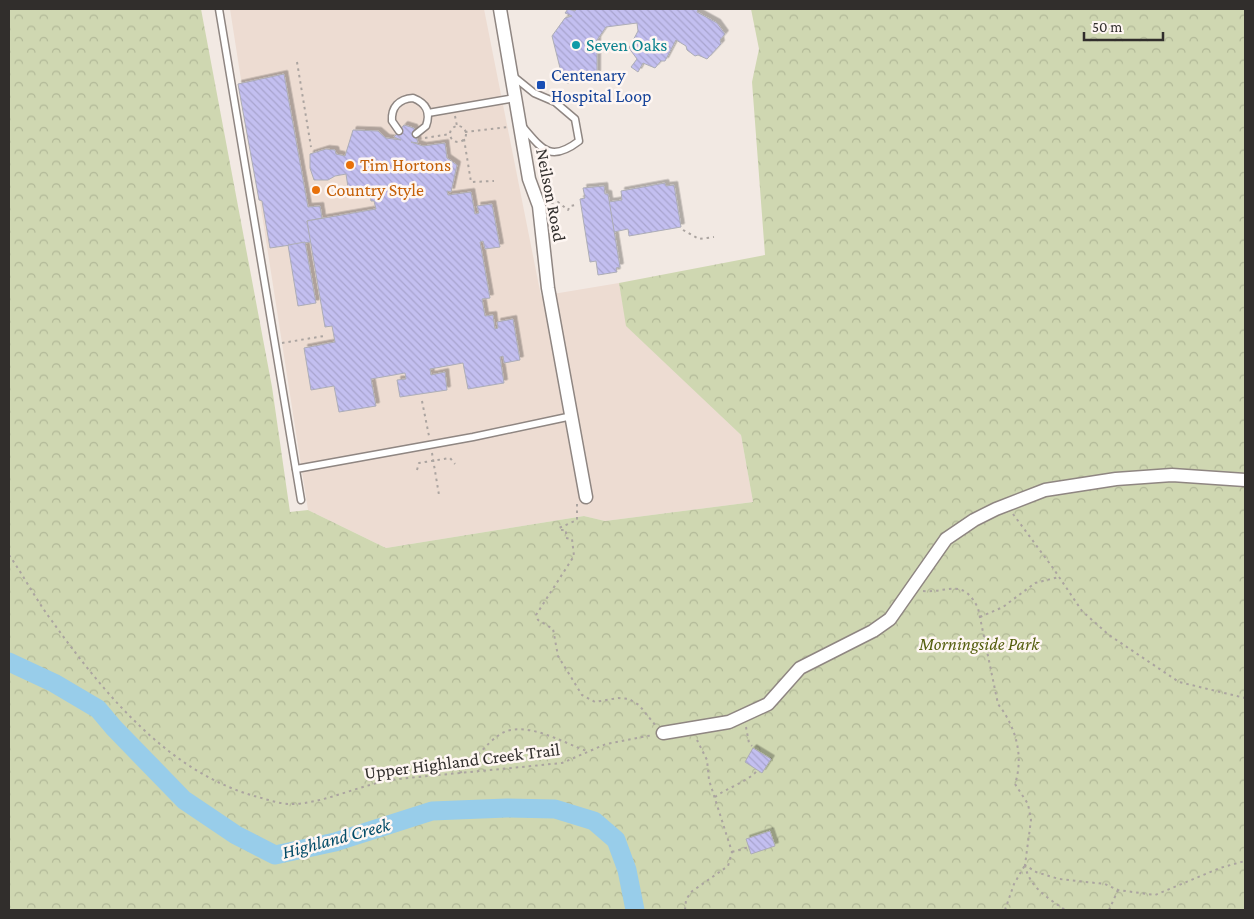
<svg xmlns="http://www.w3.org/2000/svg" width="1254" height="919" font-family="'Crimson Pro',serif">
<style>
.built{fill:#eddcd2}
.park{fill:url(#park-crowns)}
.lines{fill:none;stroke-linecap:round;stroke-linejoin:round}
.river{stroke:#98cdea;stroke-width:19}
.building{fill:url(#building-back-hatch);stroke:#adadb6;filter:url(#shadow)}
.lane-casing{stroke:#8f8682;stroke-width:9}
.street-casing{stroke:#8f8682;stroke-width:15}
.path{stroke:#aba4a0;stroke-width:2;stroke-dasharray:2.5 4;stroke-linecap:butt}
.lane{stroke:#fff;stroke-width:6}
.street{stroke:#fff;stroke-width:12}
.culture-dot{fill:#0f9aa8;stroke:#fef6f2;stroke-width:2}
.transit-dot{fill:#1a4fb4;stroke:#fef6f2;stroke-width:2}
.food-dot{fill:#e8710a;stroke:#fef6f2;stroke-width:2}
.labels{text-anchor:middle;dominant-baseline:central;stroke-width:5;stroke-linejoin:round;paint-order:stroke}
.culture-label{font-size:18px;fill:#0d838f;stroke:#fef6f2;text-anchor:start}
.transit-label{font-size:18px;fill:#164399;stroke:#fef6f2;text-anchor:start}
.food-label{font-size:18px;fill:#c56008;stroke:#fef6f2;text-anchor:start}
.street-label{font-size:18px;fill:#312e2c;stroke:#fef6f2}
.park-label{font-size:18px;font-style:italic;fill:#545e0d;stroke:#fef6f2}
.water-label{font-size:19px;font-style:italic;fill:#024b68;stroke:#fef6f2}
</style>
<defs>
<pattern id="park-crowns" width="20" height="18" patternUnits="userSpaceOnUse" patternTransform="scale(1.25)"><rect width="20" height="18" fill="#cfd7b1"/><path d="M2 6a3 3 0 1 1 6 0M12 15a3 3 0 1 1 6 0" fill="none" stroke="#b2b998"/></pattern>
<pattern id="building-back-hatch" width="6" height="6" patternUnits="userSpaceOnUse" patternTransform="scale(1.25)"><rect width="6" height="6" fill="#c3bff0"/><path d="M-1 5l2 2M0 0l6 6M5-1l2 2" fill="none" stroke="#a8a4ce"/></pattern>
<filter id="shadow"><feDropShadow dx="3.5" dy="-3.5" stdDeviation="0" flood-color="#0004"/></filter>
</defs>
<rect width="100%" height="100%" fill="#f2e9e3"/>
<polygon class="built" points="230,9 484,9 541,296 619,283 627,326 741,435 753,502 605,521 584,516 386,548 308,510"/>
<polygon class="park" points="9,9 201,9 272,387 290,512 308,510 386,548 584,516 605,521 753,502 741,435 626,326 619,283 765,255 752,82 759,49 751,9 1245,9 1245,910 9,910"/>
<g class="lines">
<polyline class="river" points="9,662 54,683 98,709 114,728 184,800 236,835 275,855 335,842 432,811 507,808 555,809 594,821 616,840 627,870 635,910"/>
</g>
<g class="building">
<polygon points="568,9 575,11 576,9 698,9 697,12 717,23 725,34 720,40 721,44 707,59 698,55 695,56 687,50 686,46 676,40 665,61 661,61 655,68 643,63 638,72 631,67 637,59 629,48 638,31 637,23 606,27 597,40 597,74 594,78 567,83 563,80 552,36 565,18 572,16 565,13"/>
<polygon points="284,74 308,207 320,206 322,218 307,221 311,242 270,248 262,201 259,200 238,84"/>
<polygon points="404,125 414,128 418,143 411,142 423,146 445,143 447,158 457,165 451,192 447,191 448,195 471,192 475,214 479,213 477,206 492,204 500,247 485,249 483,241 480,242 490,298 482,299 485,316 493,315 495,329 498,328 497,322 513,319 520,360 504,363 503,356 500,357 504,383 468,389 463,363 430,369 431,375 445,372 447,390 400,397 397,380 406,379 405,373 371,379 376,406 339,412 334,386 311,390 304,348 335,342 332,326 325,327 307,221 376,209 374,201 371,201 370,194 365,195 364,192 349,194 346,174 335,176 328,180 314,180 310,168 310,154 326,149 335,150 336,154 345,156 353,130 378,131 386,138 401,140 394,137"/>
<polygon points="665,183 666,186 674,185 681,227 629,236 628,229 614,232 609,202 622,200 621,191"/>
<polygon points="604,186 605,194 608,194 620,267 616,268 617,272 598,275 596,261 590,262 580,199 585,198 583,188"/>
<polygon points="305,242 316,303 298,306 288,245"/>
<polygon points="753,748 771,759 762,773 745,762"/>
<polygon points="770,831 775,846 751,854 746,839"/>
</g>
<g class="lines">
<g class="lane-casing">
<g id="lane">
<polyline points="219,9 301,500"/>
<path d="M513 76 534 93 555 102 575 119 579 141C550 163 542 149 522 126"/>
<polyline points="428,113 515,98"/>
<path d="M399 131 392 121C391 107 399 99 413 98 426 103 431 112 426 126L416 134"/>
<polyline points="296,469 473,437 572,416"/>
</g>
</g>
<g class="street-casing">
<g id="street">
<polyline points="500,9 529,179 539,206 548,288 586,497"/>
<polyline points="663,733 729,722 768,704 800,668 873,631 890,619 946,539 974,520 996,509 1045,490 1116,479 1172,475 1245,480"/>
</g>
</g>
<g class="path">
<polyline points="297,62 311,147"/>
<polyline points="455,116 457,126"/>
<circle cx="458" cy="134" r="8"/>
<polyline points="465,132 508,127"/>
<polyline points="425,138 450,134"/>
<polyline points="464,139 471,182 494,181"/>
<polyline points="551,203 558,202 568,210 570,206 576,205"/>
<polyline points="683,230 699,239 714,237"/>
<polyline points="282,343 324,336"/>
<polyline points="422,401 429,436"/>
<polyline points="432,453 439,495"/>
<polyline points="417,470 419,463 450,458 455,464"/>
<polyline points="577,504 577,520 559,528 560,530 566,530 566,538 572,539 574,556 536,615 538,620 553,629 558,656 582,695 595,702 618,698 629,699 639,705 656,726"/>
<polyline points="1013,514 1053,568 1082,611 1109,635 1179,682 1245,698"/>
<path d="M9 555C24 576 36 600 52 621 103 692 167 771 254 796 266 799 279 804 291 804 324 804 363 783 398 779L562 763 606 744 653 735"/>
<path d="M923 591C949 593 962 577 978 608L998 704C1016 727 1024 756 1015 784L1028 804 1031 820 1025 865 1036 872 1059 879 1105 884 1118 890 1155 895 1220 868 1245 861"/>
<polyline points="980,617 1003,607 1035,583 1059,577"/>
<polyline points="746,727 749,743 752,746"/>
<path d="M460 773C473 762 486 744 499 735 523 718 563 743 587 751"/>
<path d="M715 797C725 789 753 779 757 770"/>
<polyline points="732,852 749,847"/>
<path d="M1025 865C1029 887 1048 898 1065 910"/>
<polyline points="685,910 686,900 691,892 728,866 732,852 709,780 707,760 697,740"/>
<polyline points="1005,910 1014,884 1025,865"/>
<polyline points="1109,910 1118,890"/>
</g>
<use href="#lane" class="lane"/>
<use href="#street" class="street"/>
</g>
<circle class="culture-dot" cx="576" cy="45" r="5"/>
<rect class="transit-dot" x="536" y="80" width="10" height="10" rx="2.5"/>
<g class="food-dot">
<circle cx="350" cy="165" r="5"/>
<circle cx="316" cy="190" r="5"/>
</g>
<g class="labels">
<g class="culture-label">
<text x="586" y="45">Seven Oaks</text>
</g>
<g class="transit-label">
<text x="551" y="75">Centenary<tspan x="551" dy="21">Hospital Loop</tspan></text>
</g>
<g class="food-label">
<text x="360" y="165">Tim Hortons</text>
<text x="326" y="190">Country Style</text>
</g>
<g class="street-label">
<text transform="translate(551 195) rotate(79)">Neilson Road</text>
<text transform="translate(462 761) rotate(-7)">Upper Highland Creek Trail</text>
</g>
<g class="park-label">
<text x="979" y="644">Morningside Park</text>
</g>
<g class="water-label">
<text transform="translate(336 838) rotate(-15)">Highland Creek</text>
</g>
</g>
<rect width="1254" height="919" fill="none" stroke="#312e2c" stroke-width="20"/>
<path d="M1084 32v8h79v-8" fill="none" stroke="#312e2c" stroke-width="2.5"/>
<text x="1092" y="32" font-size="15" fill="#312e2c" stroke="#fef6f2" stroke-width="4" paint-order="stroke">50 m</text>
</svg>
